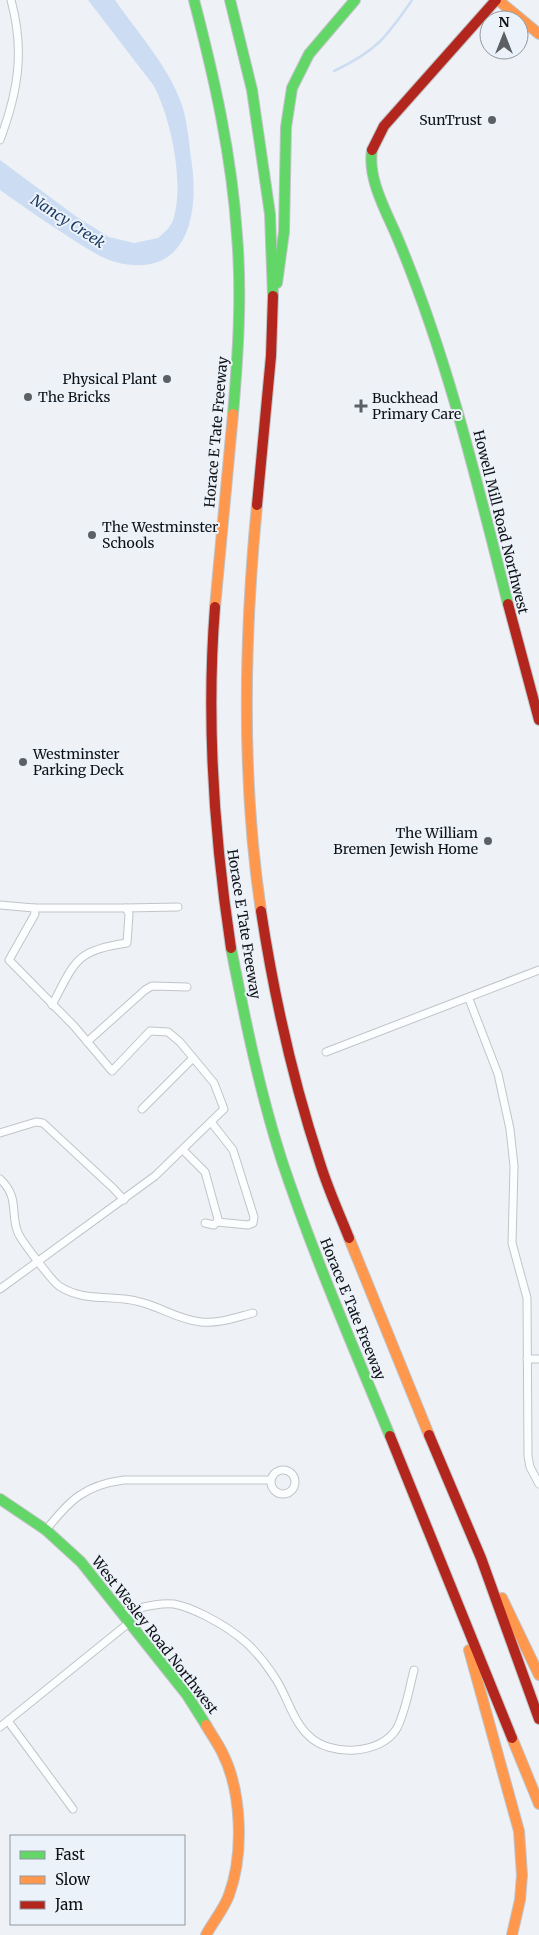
<svg xmlns="http://www.w3.org/2000/svg" width="539" height="1935" font-family="Merriweather,serif">
<style>
.water{fill:#ccddf3}
.lines{fill:none;stroke-linecap:round;stroke-linejoin:round}
.stream{stroke:#ccddf3;stroke-width:2.5}
.street-casing{stroke:#c1c4c7;stroke-width:9}
.fast-casing{stroke:#c1c4c7;stroke-width:12}
.slow-casing{stroke:#c1c4c7;stroke-width:12}
.jam-casing{stroke:#c1c4c7;stroke-width:12}
.street{stroke:#fcfdfe;stroke-width:7}
.fast{stroke:#63d668;stroke-width:10}
.slow{stroke:#ff974d;stroke-width:10}
.jam{stroke:#b3261e;stroke-width:10}
.poi-dot{fill:#5d6063;stroke:#ebf2fa;stroke-width:2}
.labels{text-anchor:middle;dominant-baseline:central;stroke-width:4;stroke-linejoin:round;paint-order:stroke}
.poi-label{font-size:14px;fill:#0f1114;stroke:#ebf2fa;text-anchor:start}
.street-label{font-size:14px;fill:#0f1114;stroke:#ebf2fa}
.water-label{font-size:15px;font-style:italic;fill:#16355c;stroke:#ebf2fa}
</style>
<rect width="100%" height="100%" fill="#eef2f6"/>
<path class="water" d="M88 0H115C138 33 169 67 182 105 188 124 189 145 192 165 199 219 185 280 115 262 101 258 88 249 75 241 50 225 25 208 0 190V160L77 217 109 237 134 243 158 238C165 232 172 226 174 217 184 181 171 119 154 86Z"/>
<g class="lines">
<path class="stream" d="M334 71C376 51 386 38 412 0"/>
<g class="street-casing">
<g id="street">
<path d="M0 140C18 92 25 51 11 0"/>
<polyline points="0,905 34,908 35,914 9,960 74,1026 112,1071 150,1031 168,1032 180,1042 214,1083 224,1109 155,1176 0,1289"/>
<path d="M34 908H126L129 914 127 943C75 950 75 962 52 1005"/>
<polyline points="126,908 178,907"/>
<polyline points="469,999 498,1074 510,1129 514,1166 512,1243 527,1298 528,1456 530,1467 539,1484"/>
<polyline points="87,1042 145,990 152,986 187,987"/>
<polyline points="326,1052 539,970"/>
<polyline points="142,1109 193,1058"/>
<polyline points="211,1122 233,1150 254,1217 253,1223 248,1225 217,1222"/>
<polyline points="0,1133 36,1122 43,1123 113,1188 124,1200"/>
<polyline points="183,1150 205,1172 218,1219 217,1222 214,1225 205,1223"/>
<path d="M0 1179C21 1198 9 1216 19 1235 25 1245 51 1280 59 1286 85 1303 112 1294 140 1302 161 1307 179 1320 201 1322 219 1324 237 1317 253 1313"/>
<polyline points="527,1359 539,1359"/>
<circle cx="283" cy="1482" r="12"/>
<path d="M46 1530C69 1501 84 1485 124 1480H270"/>
<path d="M122 1612C138 1609 157 1602 174 1604 185 1606 196 1611 206 1616 239 1633 257 1649 277 1681 288 1699 293 1721 309 1736 330 1757 382 1755 397 1728 406 1710 409 1689 414 1670"/>
<polyline points="8,1721 73,1809"/>
<polyline points="0,1727 130,1622"/>
</g>
</g>
<g class="fast-casing">
<g id="fast">
<path d="M194 0C214 77 232 156 237 236 242 295 238 355 233 414"/>
<polyline points="230,0 252,90 270,214 273,296"/>
<path d="M372 150C367 181 389 216 400 244 448 360 477 482 508 604"/>
<polyline points="277,283 284,232 286,127 292,88 309,54 355,0"/>
<path d="M231 948C245 1019 259 1089 281 1158 312 1252 352 1344 390 1436"/>
<polyline points="0,1499 46,1530 81,1562 187,1695 206,1725"/>
</g>
</g>
<g class="slow-casing">
<g id="slow">
<polyline points="498,0 539,34"/>
<path d="M257 505C244 640 241 777 261 911"/>
<polyline points="215,607 233,414"/>
<polyline points="349,1238 429,1435"/>
<polyline points="502,1598 539,1675"/>
<polyline points="469,1650 519,1831 522,1875 520,1900 512,1935"/>
<path d="M206 1725C211 1734 217 1742 222 1752 242 1791 244 1854 229 1895 224 1909 213 1922 206 1935"/>
<polyline points="512,1738 539,1804"/>
</g>
</g>
<g class="jam-casing">
<g id="jam">
<polyline points="372,150 384,126 496,0"/>
<polyline points="257,505 271,356 273,296"/>
<polyline points="508,604 539,720"/>
<path d="M215 607C206 721 214 836 231 948"/>
<path d="M261 911C274 996 293 1081 320 1163 328 1189 339 1213 349 1238"/>
<polyline points="429,1435 481,1558 539,1719"/>
<polyline points="390,1436 512,1738"/>
</g>
</g>
<use href="#street" class="street"/>
<use href="#fast" class="fast"/>
<use href="#slow" class="slow"/>
<use href="#jam" class="jam"/>
</g>
<g class="poi-dot">
<circle cx="492" cy="120" r="5"/>
<circle cx="167" cy="379" r="5"/>
<circle cx="28" cy="397" r="5"/>
<path d="M358.5 398.5h5v5h5v5h-5v5h-5v-5h-5v-5h5z"/>
<circle cx="92" cy="535" r="5"/>
<circle cx="23" cy="762" r="5"/>
<circle cx="488" cy="841" r="5"/>
</g>
<g class="labels">
<g class="poi-label">
<text x="482" y="120" text-anchor="end">SunTrust</text>
<text x="157" y="379" text-anchor="end">Physical Plant</text>
<text x="38" y="397">The Bricks</text>
<text x="372" y="398">Buckhead<tspan x="372" dy="16">Primary Care</tspan></text>
<text x="102" y="527">The Westminster<tspan x="102" dy="16">Schools</tspan></text>
<text x="33" y="754">Westminster<tspan x="33" dy="16">Parking Deck</tspan></text>
<text x="478" y="833" text-anchor="end">The William<tspan x="478" dy="16">Bremen Jewish Home</tspan></text>
</g>
<g class="street-label">
<text transform="translate(216 432) rotate(-85)">Horace E Tate Freeway</text>
<text transform="translate(501 522) rotate(76)">Howell Mill Road Northwest</text>
<text transform="translate(244 924) rotate(81)">Horace E Tate Freeway</text>
<text transform="translate(353 1309) rotate(68)">Horace E Tate Freeway</text>
<text transform="translate(155 1635) rotate(52)">West Wesley Road Northwest</text>
</g>
<g class="water-label">
<text transform="translate(68 221) rotate(33)">Nancy Creek</text>
</g>
</g>
<rect x="10" y="1835" width="175" height="90" fill="#ebf2fa" stroke="#93989e"/>
<rect x="20" y="1851" width="25" height="8" fill="#63d668" stroke="#93989e"/>
<text x="55" y="1860" font-size="15" fill="#0f1114">Fast</text>
<rect x="20" y="1876" width="25" height="8" fill="#ff974d" stroke="#93989e"/>
<text x="55" y="1885" font-size="15" fill="#0f1114">Slow</text>
<rect x="20" y="1901" width="25" height="8" fill="#b3261e" stroke="#93989e"/>
<text x="55" y="1910" font-size="15" fill="#0f1114">Jam</text>
<g transform="translate(504 35)"><circle r="24" fill="#ebf2fa" stroke="#93989e"/>
<path d="M0-4L9 19L0 12L-9 19Z" fill="#5d6063"/>
<text y="-8" font-size="14" font-weight="bold" text-anchor="middle" fill="#0f1114">N</text>
</g>
</svg>
